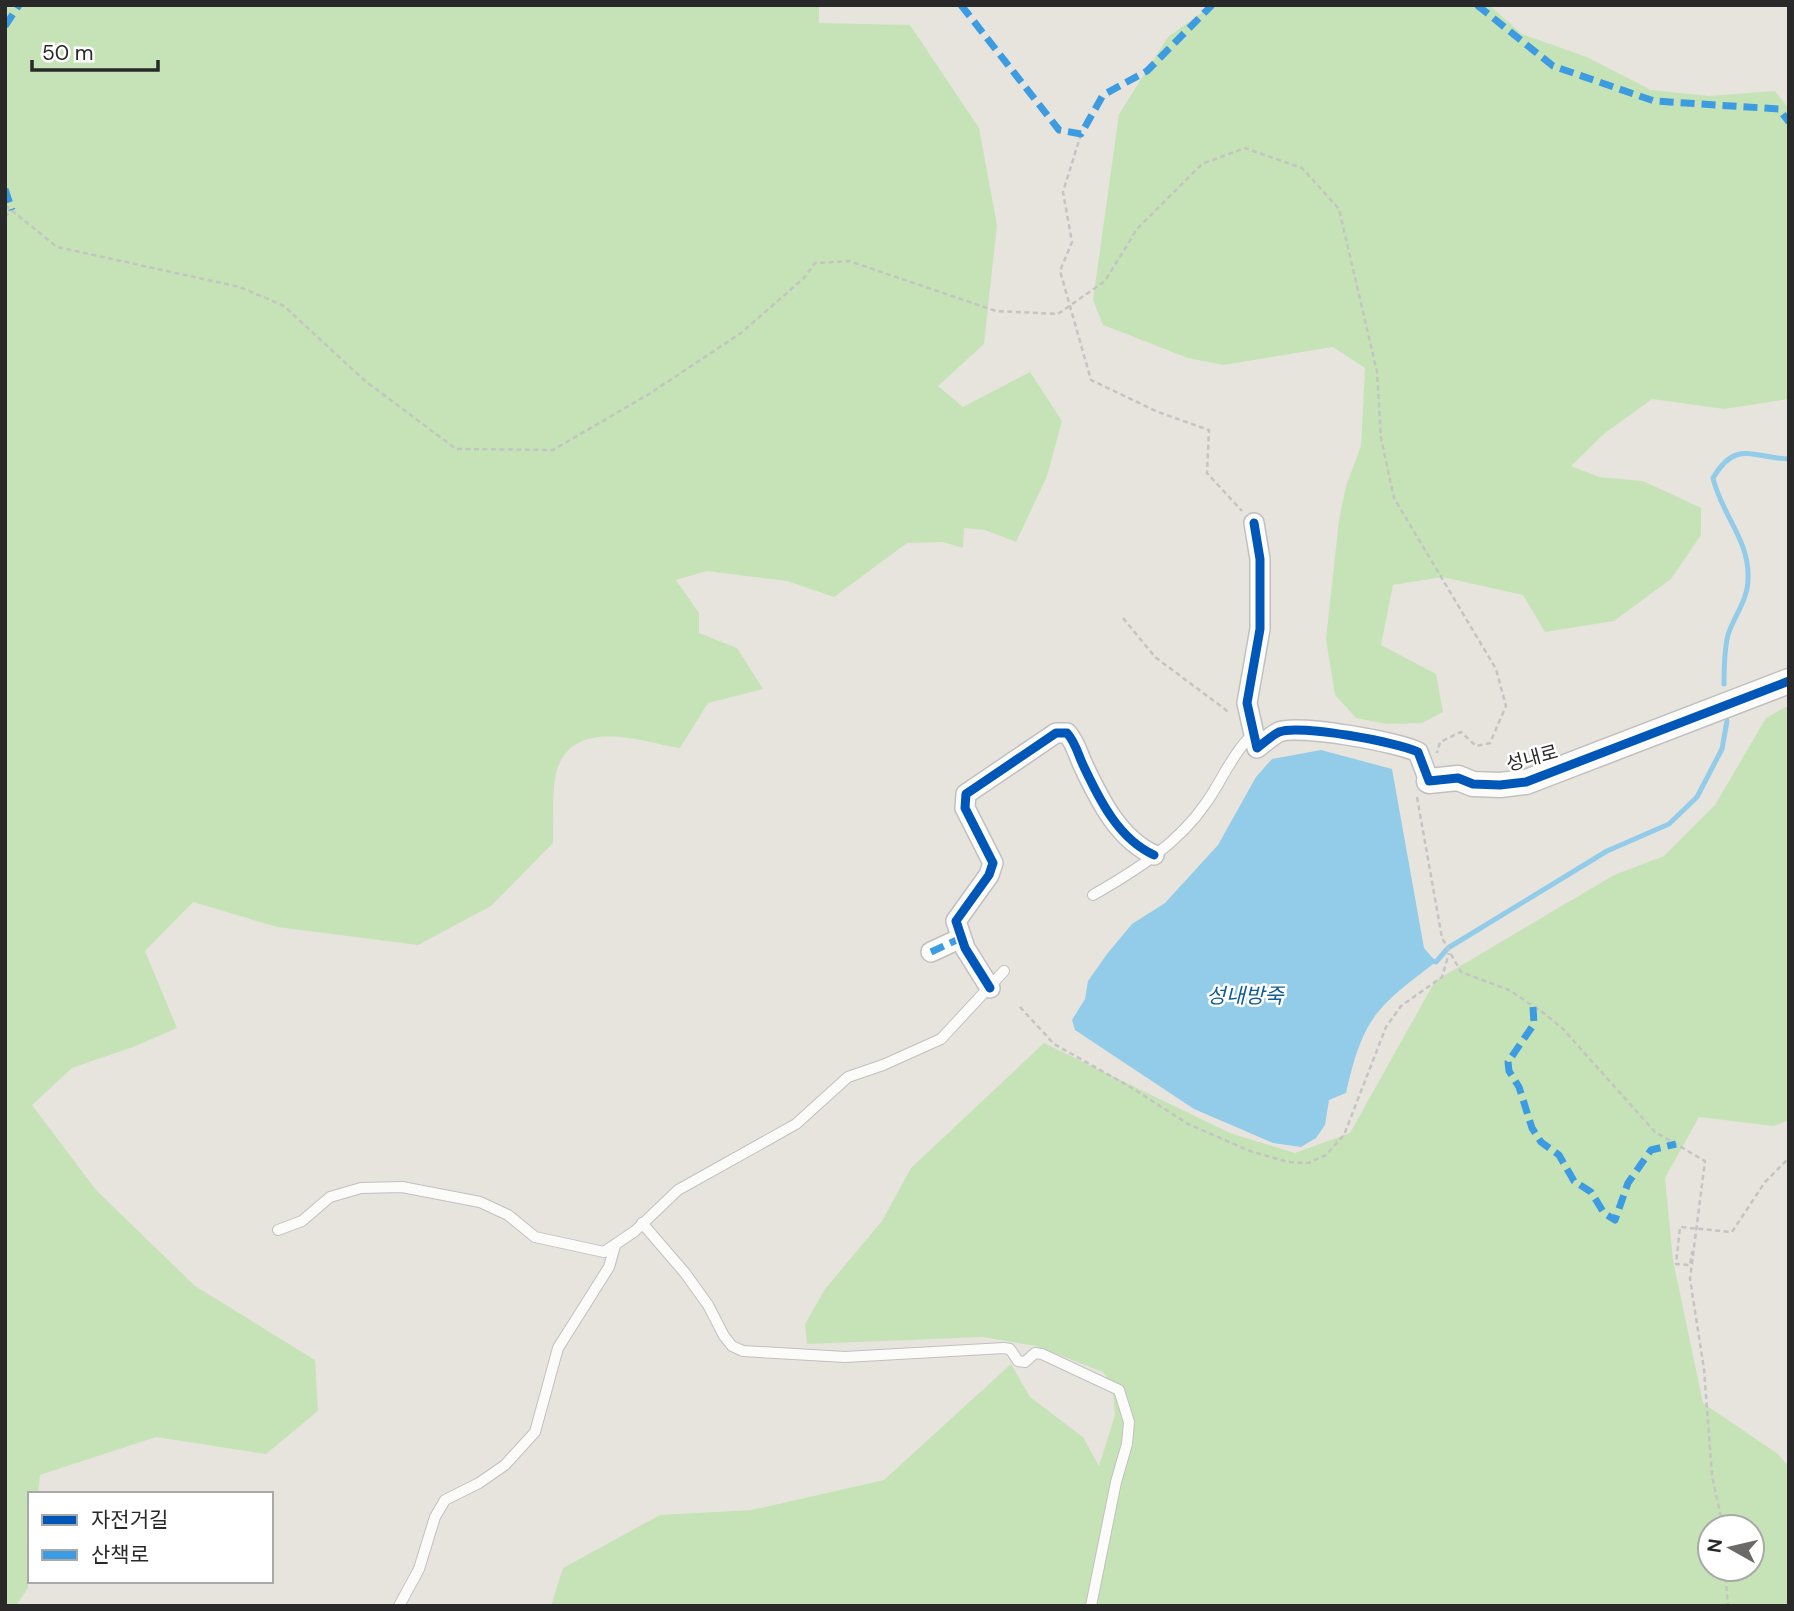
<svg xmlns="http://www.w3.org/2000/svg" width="1794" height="1611" font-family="'DM Sans','Noto Sans KR',sans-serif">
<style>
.green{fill:#c6e3b7;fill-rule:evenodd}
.water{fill:#92cce8}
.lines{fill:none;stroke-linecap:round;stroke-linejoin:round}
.stream{stroke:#92cce8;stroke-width:5}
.service-casing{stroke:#c1c0c0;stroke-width:12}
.minor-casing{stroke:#c1c0c0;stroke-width:22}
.tertiary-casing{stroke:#c1c0c0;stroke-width:27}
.path{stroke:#c4c4c3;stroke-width:2.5;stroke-dasharray:5 3.5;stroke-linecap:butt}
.service{stroke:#fbfbfa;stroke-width:10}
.minor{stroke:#fbfbfa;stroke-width:19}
.tertiary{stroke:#fbfbfa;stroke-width:24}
.quiet{stroke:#3d9ce1;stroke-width:7;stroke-dasharray:14 7;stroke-linecap:butt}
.cycleway-casing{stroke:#fff;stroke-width:13}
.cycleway{stroke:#0057b8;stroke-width:9}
.labels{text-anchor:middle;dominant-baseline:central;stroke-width:5;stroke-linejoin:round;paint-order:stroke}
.street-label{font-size:19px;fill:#292929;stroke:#fff}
.water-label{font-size:21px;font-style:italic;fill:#0e5d97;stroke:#fff}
</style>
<rect width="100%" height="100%" fill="#e7e4de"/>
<g class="green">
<path d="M5 5H819V23L910 25 979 128 997 225 984 344 938 386 963 407 1030 372 1062 421 1047 476 1016 542 985 530 964 528 963 548 943 542 907 543 834 597 787 581 707 571 676 580 699 613V633L737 648 763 689 708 703 680 748C642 742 577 717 558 767 551 784 554 823 553 843L491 906 418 945 277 927 193 902 145 951 177 1028 133 1047 72 1068 32 1105 96 1190 195 1286 315 1360 318 1411 266 1454 156 1437 40 1475 38 1494H30L28 1588 16 1606H5Z"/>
<polygon points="1212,5 1489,5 1522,34 1587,57 1651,90 1709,96 1775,91 1789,109 1789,399 1724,409 1652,399 1605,433 1571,466 1599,477 1643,481 1701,508 1701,535 1671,579 1614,621 1545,632 1523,595 1442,577 1393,585 1381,645 1436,674 1443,712 1422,723 1387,724 1356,718 1335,695 1326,639 1339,520 1346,486 1361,446 1365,368 1333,347 1223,365 1188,358 1103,325 1093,300 1119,114 1168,37"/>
<path d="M1789 705V1120L1774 1126 1699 1117 1665 1178 1673 1260 1703 1403 1778 1454 1789 1467V1606H551L563 1568 660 1515 752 1510 884 1480 1011 1364 1030 1397 1083 1437 1099 1466 1115 1415 1112 1384 1103 1372 1036 1346 982 1337 807 1344 805 1324 825 1289 882 1221 911 1168 1044 1043 1230 1133 1295 1153 1350 1133 1435 981 1614 875 1664 856 1715 805 1766 718ZM1710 1527H1752V1569H1710Z"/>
</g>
<path class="water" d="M1321 750 1392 769 1424 948 1436 962C1376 1007 1363 1018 1346 1093L1329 1100 1325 1125 1316 1138 1301 1147 1273 1143 1194 1109 1075 1030 1072 1020 1085 999 1088 981 1107 954 1132 924 1165 903 1218 845 1256 777 1272 759Z"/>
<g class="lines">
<g class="stream">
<path d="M1724 684C1724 668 1724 651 1728 635 1734 616 1748 600 1748 579 1750 540 1721 514 1713 478 1736 439 1753 458 1789 459"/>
<polyline points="1430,960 1436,962 1448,948 1607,851 1669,824 1697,797 1722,749 1727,721"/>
</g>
<g class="service-casing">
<g id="service">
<path d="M1093 895C1135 871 1178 844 1206 803 1221 782 1229 760 1247 740L1253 745"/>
<polyline points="642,1223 685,1273 708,1305 724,1336 732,1346 743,1351 845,1357 1004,1348 1010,1349 1018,1361 1025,1362 1035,1353 1042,1354 1119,1390 1129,1422 1127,1444 1116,1482 1091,1606"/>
<polyline points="278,1230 302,1221 330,1197 361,1188 402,1187 480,1202 508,1215 535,1237 604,1252 635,1231 678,1190 796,1124 848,1077 883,1065 941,1039 1004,971"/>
<polyline points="399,1606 419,1569 435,1517 445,1500 479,1483 505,1465 535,1432 558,1348 609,1267 615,1246"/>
</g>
</g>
<g class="minor-casing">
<g id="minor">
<path d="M1254 523 1260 559V629L1247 703 1257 748C1264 743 1271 736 1279 732 1298 724 1398 742 1418 752L1429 781"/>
<polyline points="931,952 961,938"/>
<path d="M990 988 965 948 956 921 989 875 993 863 965 808 966 794 1056 733H1067C1076 743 1078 755 1084 767 1100 801 1119 839 1154 855"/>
</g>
</g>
<g class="tertiary-casing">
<polyline id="tertiary" points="1429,781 1458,778 1473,784 1500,785 1526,782 1789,681"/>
</g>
<g class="path">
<polyline points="1081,134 1063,192 1072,242 1060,271 1091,380 1158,412 1209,430 1207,473 1242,511"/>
<polyline points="5,205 57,247 240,287 284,306 364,380 456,449 553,450 649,394 741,333 804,278 815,263 849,261 996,311 1058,314 1105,281 1137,229 1202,164 1245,148 1302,168 1339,209 1377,372 1381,438 1394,498 1496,669 1506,706 1490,743 1476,746 1461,732 1440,742 1437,753"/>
<polyline points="5,217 12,210"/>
<polyline points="1123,618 1155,657 1230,713"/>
<polyline points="1417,797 1442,938 1461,972 1509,990 1545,1014 1563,1029 1655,1132 1705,1161 1690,1279 1704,1369 1712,1475 1723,1527"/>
<polyline points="1020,1007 1054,1044 1132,1088 1188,1124 1250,1151 1288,1162 1308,1163 1326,1155 1344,1135 1386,1027 1401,1006 1442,977 1449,953"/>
<polyline points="1694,1253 1692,1252 1690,1265 1676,1264 1680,1227 1732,1232 1765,1182 1789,1158"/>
<polyline points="1725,1569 1728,1606"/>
</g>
<use href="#service" class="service"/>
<use href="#minor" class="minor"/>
<use href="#tertiary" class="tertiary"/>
<g class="quiet">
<polyline points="961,5 1059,130 1081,134 1103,95 1147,71 1212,5"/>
<polyline points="1477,5 1553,66 1654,101 1779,109 1789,122"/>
<polyline points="5,26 19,5"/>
<polyline points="5,189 12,210"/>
<polyline points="931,952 961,938"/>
<polyline points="1533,1007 1534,1024 1508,1062 1509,1071 1519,1087 1532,1128 1541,1142 1559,1155 1574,1181 1591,1192 1604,1213 1615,1220 1628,1183 1651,1150 1676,1144"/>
</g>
<g class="cycleway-casing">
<g id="cycleway">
<path d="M1254 523 1260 559V629L1247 703 1257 748C1264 743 1271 736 1279 732 1298 724 1398 742 1418 752L1429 781 1458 778 1473 784 1500 785 1526 782 1789 681"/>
<path d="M990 988 965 948 956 921 989 875 993 863 965 808 966 794 1056 733H1067C1076 743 1078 755 1084 767 1100 801 1119 839 1154 855"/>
</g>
</g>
<use href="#cycleway" class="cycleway"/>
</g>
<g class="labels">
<g class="street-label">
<text transform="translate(1532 758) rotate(-15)">성내로</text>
</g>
<g class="water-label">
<text x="1245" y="996">성내방죽</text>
</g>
</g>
<rect width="1794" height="1611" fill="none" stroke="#292929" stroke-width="14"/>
<rect x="28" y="1492" width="245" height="91" fill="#ffffff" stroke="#a9a9a9" stroke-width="2"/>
<rect x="42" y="1515" width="35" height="10" fill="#0057b8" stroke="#a9a9a9" stroke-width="2"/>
<text x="91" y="1527" font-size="21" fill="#292929">자전거길</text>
<rect x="42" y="1550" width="35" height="10" fill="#3d9ce1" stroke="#a9a9a9" stroke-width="2"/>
<text x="91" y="1562" font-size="21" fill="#292929">산책로</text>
<g transform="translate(1731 1548) rotate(278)"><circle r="33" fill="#ffffff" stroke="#a9a9a9" stroke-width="2"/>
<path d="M0-5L12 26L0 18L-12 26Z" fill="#6c6a68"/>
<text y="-10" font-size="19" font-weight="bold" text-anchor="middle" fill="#292929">N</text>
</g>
<path d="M32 60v10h126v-10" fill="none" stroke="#292929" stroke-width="3.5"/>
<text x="42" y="60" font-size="21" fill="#292929" stroke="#ffffff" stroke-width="5" paint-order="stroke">50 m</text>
</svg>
